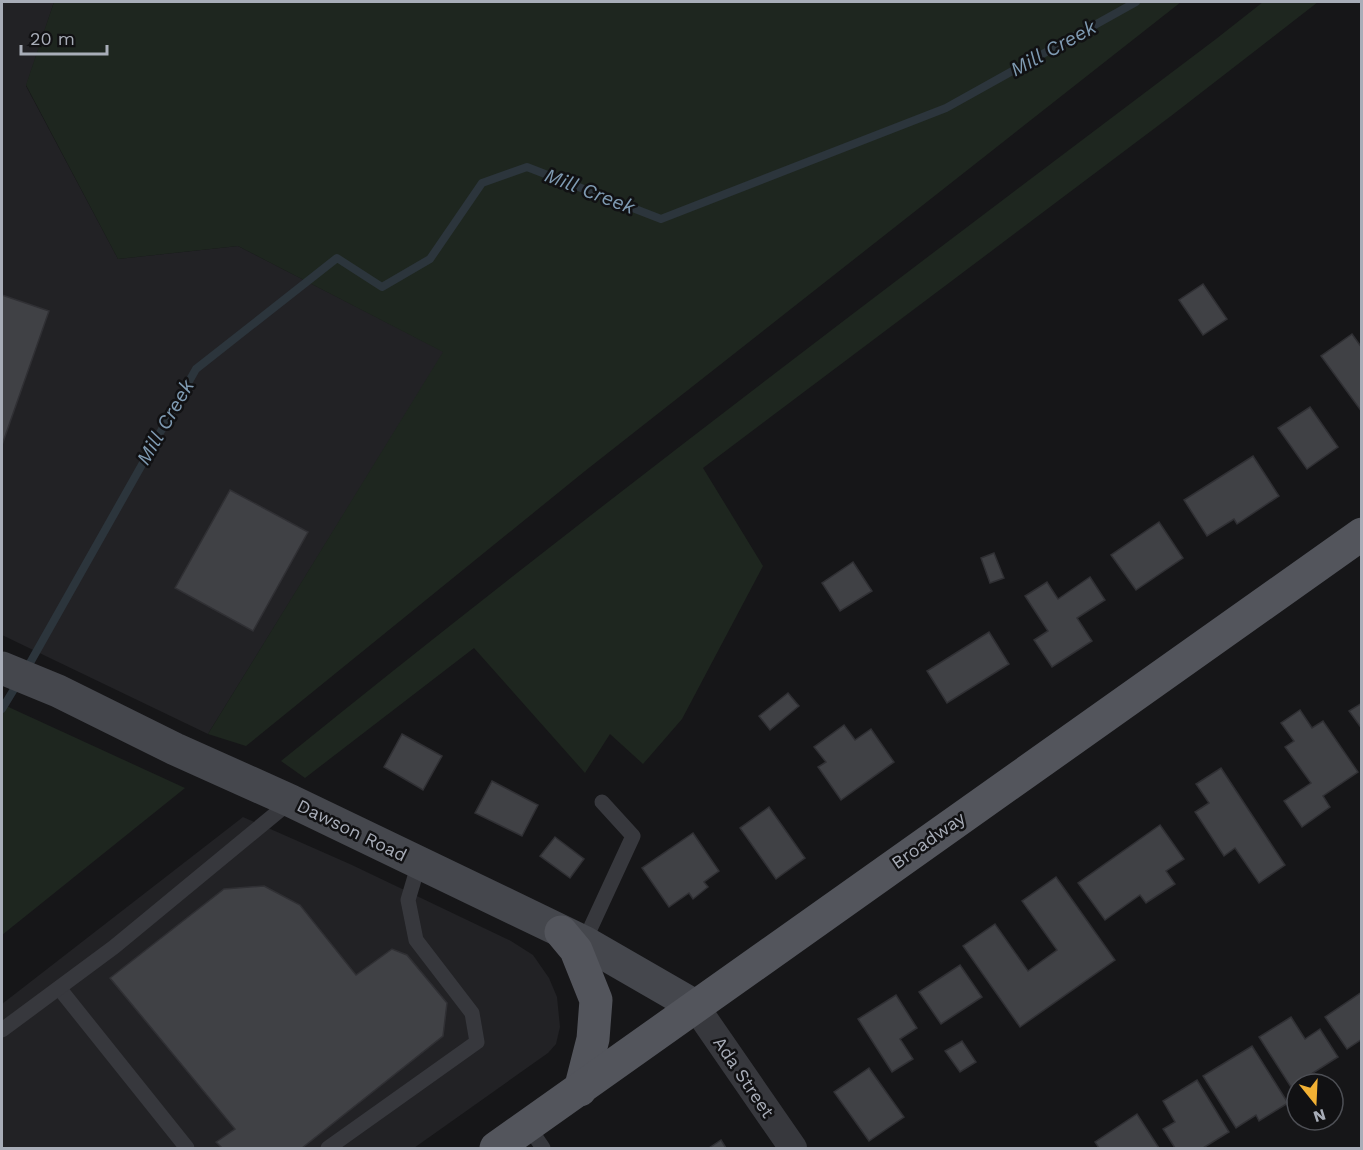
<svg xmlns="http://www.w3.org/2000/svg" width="1363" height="1150" font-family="'Work Sans',sans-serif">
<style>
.built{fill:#222225}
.green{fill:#1e261f}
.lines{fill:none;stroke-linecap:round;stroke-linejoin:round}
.stream{stroke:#2c353c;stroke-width:8}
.building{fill:#404145;stroke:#303034;stroke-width:1.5}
.lane{stroke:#37383d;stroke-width:15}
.street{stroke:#37383d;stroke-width:28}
.secondary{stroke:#45474d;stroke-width:33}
.primary{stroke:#53555c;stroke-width:33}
.labels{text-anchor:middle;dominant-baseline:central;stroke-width:5;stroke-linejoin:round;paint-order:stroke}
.street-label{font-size:18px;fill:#a8adb8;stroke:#111113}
.water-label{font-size:20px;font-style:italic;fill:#7f9bb3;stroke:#111113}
</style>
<rect width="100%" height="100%" fill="#161618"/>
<g class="built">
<polygon points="2,2 54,2 26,86 118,259 238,246 444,352 208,734 2,635"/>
<polygon points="243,817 352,865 511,941 533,955 549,978 557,997 560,1027 556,1044 548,1053 414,1148 2,1148 2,1004"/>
</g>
<g class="green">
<polygon points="54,2 1181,2 585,471 246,746 208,734 443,352 238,246 118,259 26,85"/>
<path d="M1263 2H1318L1171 116 703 468 763 566 682 719 643 764 610 734 585 773 474 648 305 778 281 761C587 513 902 276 1216 39Z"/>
<polygon points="2,704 185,788 2,935"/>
</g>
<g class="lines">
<g class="stream">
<polyline points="26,670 196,369 337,258 382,287 430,259 482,183 527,167 661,219 946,108 1136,2"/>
<polyline points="2,709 19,681"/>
</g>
</g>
<g class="building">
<polygon points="1203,284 1227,319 1203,335 1179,300"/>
<polygon points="2,295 49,311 2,445"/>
<polygon points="1352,334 1362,348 1362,412 1321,356"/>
<polygon points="1310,407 1338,447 1307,469 1278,428"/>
<polygon points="1253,456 1279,496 1237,524 1234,519 1207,536 1184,500"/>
<polygon points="230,490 308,532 253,631 175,588"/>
<polygon points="1159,522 1183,558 1136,590 1111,555"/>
<polygon points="994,553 1004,578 990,583 981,558"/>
<polygon points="853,562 872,591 840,611 822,583"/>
<polygon points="1090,577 1105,600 1077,618 1092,641 1052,667 1034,640 1048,631 1025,596 1047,582 1058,599"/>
<polygon points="989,632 1009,664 947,703 927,671"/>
<polygon points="788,693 799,706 770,730 759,716"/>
<polygon points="1362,703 1362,729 1349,711"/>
<polygon points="1300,710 1312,728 1323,721 1358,772 1323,796 1330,807 1302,827 1284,801 1311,783 1285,747 1294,741 1281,723"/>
<polygon points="844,725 855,740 871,729 894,762 841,800 818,767 826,762 814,747"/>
<polygon points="402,734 442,756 423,790 384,767"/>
<polygon points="1221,768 1285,865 1259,883 1235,848 1224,856 1195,812 1209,803 1196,784"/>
<polygon points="492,781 538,805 522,836 475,813"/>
<polygon points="769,807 805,858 776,879 740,828"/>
<polygon points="1160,825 1184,859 1166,871 1175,884 1146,903 1140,895 1105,920 1078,883"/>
<polygon points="693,833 719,871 704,882 708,887 693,899 689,893 669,907 642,868"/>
<polygon points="555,837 584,859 570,878 540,856"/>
<polygon points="1056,877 1115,960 1020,1027 963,946 995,924 1028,971 1057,950 1022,901"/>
<polygon points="264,886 300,905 356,975 392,949 407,955 447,1003 443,1036 302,1148 222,1148 216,1142 235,1129 110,978 224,889"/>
<polygon points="960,965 982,997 941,1024 919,992"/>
<polygon points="1362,992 1362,1039 1347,1049 1325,1017"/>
<polygon points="896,995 917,1028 900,1039 913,1059 892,1072 858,1019"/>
<polygon points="1291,1017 1305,1039 1320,1029 1338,1057 1291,1087 1259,1037"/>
<polygon points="962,1041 976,1062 960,1072 945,1051"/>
<polygon points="1252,1046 1288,1103 1259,1121 1256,1115 1236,1128 1203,1076"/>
<polygon points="869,1068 904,1117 869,1141 834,1092"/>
<polygon points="1197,1080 1229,1132 1203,1148 1175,1148 1163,1129 1175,1122 1163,1101"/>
<polygon points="1137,1114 1159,1148 1099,1148 1095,1142"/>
<polygon points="721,1140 726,1148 709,1148"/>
</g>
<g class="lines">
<g class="lane">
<polyline points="584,942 633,836 602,802"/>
<polyline points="59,988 187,1148"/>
<polyline points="2,1030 114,947 291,801"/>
<polyline points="528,1126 543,1148"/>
<polyline points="328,1148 477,1042 472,1013 416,940 408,900 419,863"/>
</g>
<polyline class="street" points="695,1006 793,1148"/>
<polyline class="secondary" points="2,668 58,691 175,749 291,801 584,942 695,1006"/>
<g class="primary">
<polyline points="561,932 576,950 596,1000 593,1039 580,1090"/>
<polyline points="496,1148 1362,534"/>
</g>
</g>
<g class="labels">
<g class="street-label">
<text transform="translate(352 830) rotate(26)">Dawson Road</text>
<text transform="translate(928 840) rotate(-35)">Broadway</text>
<text transform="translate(744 1077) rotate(56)">Ada Street</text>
</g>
<g class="water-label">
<text transform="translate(1053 48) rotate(-29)">Mill Creek</text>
<text transform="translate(590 191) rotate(21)">Mill Creek</text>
<text transform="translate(165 422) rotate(-60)">Mill Creek</text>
</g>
</g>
<rect width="1363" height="1150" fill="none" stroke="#a8adb8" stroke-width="6"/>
<g transform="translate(1315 1102) rotate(162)"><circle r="28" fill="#111113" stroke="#4d4f55" stroke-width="1.5"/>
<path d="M0-4.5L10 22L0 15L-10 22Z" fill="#f2b134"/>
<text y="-9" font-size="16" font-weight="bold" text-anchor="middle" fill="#a8adb8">N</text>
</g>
<path d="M21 45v9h86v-9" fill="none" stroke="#a8adb8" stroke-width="3"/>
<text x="30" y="45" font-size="18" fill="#a8adb8" stroke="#111113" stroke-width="4.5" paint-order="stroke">20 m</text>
</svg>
